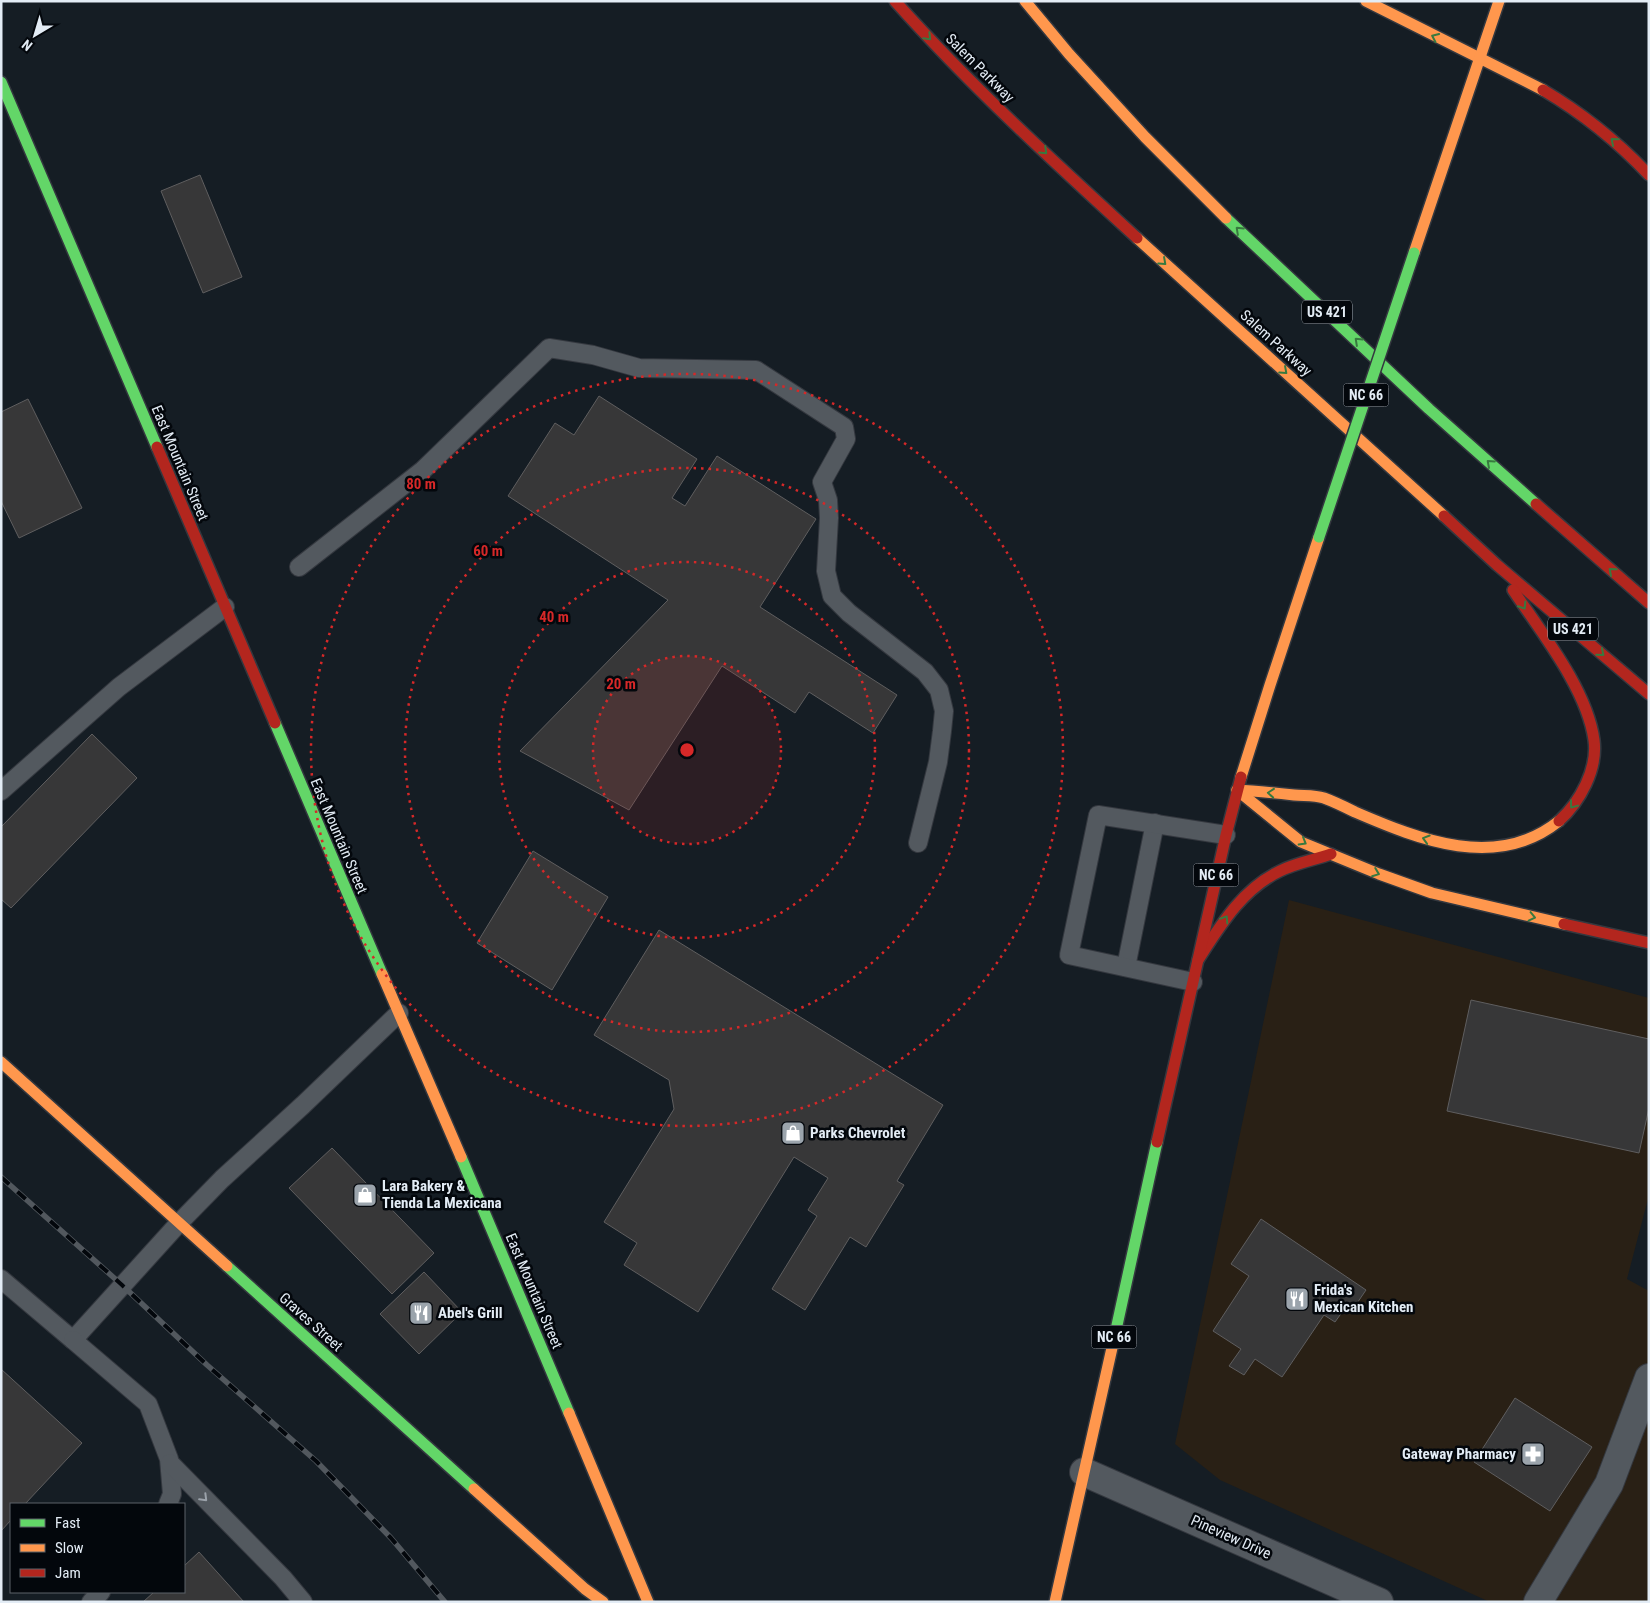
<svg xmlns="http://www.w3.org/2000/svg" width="1650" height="1603" font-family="'Roboto Condensed',sans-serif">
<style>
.commercial{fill:#292015}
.building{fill:#373738;stroke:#5f5e5f}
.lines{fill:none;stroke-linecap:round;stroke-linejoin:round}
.lane-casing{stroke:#34383f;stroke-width:20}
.street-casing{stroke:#34383f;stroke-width:30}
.fast-casing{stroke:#34383f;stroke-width:14}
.slow-casing{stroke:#34383f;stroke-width:14}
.jam-casing{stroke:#34383f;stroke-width:14}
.lane{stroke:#53595f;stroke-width:18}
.street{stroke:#53595f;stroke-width:28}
.fast{stroke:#63d668;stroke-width:11}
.slow{stroke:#ff974d;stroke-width:11}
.jam{stroke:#b3261e;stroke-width:11}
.rail-casing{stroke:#52585e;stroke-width:5.5}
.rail{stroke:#03070c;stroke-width:4;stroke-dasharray:11;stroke-linecap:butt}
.fast-bridge-casing{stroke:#34383f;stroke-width:14;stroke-linecap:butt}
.fast-bridge{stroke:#63d668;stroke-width:11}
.oneway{stroke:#38793f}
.oneway2{stroke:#9ba2aa}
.ring{fill:none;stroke:#d62828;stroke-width:2.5;stroke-dasharray:2.5 5}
.labels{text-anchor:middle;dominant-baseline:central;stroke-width:5;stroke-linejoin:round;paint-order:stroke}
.shield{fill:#03070c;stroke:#a0a7af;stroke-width:1}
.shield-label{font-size:14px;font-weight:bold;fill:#e3ecf5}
.street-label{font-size:15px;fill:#e3ecf5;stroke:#03070c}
.poi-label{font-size:15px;font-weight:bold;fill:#e3ecf5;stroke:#03070c;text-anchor:start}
.centre{fill:#d62828;stroke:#03070c;stroke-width:2.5}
.ring-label{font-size:15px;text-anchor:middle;font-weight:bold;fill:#d62828;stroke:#03070c;stroke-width:5;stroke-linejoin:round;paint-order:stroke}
</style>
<rect width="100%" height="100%" fill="#151d24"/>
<polygon class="commercial" points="1289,900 1649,998 1649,1195 1627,1279 1649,1291 1649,1602 1490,1602 1220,1480 1175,1444"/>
<g class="building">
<polygon points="200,175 242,277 203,293 161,191"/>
<polygon points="599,396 697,459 672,498 685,506 717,456 816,519 760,607 897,695 873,733 809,692 795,713 722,666 629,810 520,751 668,600 508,496 555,423 574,435"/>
<polygon points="28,399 82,508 19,538 1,501 1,412"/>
<polygon points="92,734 137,778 11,908 1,899 1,827"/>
<polygon points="533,851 608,897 552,990 477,943"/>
<polygon points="659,930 943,1105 897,1181 904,1185 866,1247 850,1237 805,1310 772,1289 817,1216 808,1210 828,1178 794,1157 698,1312 624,1265 637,1243 604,1222 674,1109 669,1080 594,1035"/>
<polygon points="1471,1000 1649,1039 1649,1108 1639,1153 1447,1111"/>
<polygon points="332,1148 434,1253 392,1294 289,1188"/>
<polygon points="1261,1219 1366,1290 1351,1312 1345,1308 1335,1322 1324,1315 1282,1377 1255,1359 1244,1375 1229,1366 1241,1349 1213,1331 1249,1276 1231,1264"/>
<polygon points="424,1272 462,1312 419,1354 380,1314"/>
<polygon points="1,1369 82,1443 25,1504 11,1504 11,1520 1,1531"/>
<polygon points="1515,1398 1592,1447 1550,1511 1474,1462"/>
<polygon points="199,1552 244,1602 143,1602 154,1592 184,1592 184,1566"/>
</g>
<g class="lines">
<g class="lane-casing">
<g id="lane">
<polyline points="299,567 423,470 549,348 593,355 639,368 756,370 844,427 846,439 822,482 828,500 829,518 826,571 832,596 849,613 925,672 939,690 944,711 942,731 938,762 918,843"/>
<polyline points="1,791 119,687 225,607"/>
<polyline points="1126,967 1155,823"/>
<polyline points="1193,982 1069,955 1098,815 1226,835"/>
<polyline points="1,1279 73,1340 179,1223 222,1179 303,1105 399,1013"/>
<polyline points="73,1340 148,1404 169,1459 172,1494 168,1504"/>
<polyline points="170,1463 283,1578 303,1602"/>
<polyline points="91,1602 101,1592"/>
</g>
</g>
<g class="street-casing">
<g id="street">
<polyline points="1084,1472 1379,1602"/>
<polyline points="1538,1602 1609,1484 1649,1378"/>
</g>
</g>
<g class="fast-casing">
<g id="fast">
<polyline points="1,82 157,447"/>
<polyline points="1226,218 1429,409 1536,504"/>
<polyline points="275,723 382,974"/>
<polyline points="461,1157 569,1413"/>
<polyline points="227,1266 474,1489"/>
<polyline points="1114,1339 1157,1142"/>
</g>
</g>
<g class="slow-casing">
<g id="slow">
<polyline points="1025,1 1069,54 1145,137 1226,218"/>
<polyline points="1366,1 1543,90"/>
<polyline points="1137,238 1444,516"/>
<polyline points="1414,253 1499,1"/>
<polyline points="1241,777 1270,685 1319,537"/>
<path d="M1237 790C1256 791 1275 793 1294 795 1304 796 1314 795 1324 798 1335 802 1345 807 1355 812 1420 840 1497 871 1559 821"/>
<polyline points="1237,790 1301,842 1379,874 1432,893 1564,924"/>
<polyline points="382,974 461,1157"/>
<polyline points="1,1062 227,1266"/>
<polyline points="569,1413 648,1602"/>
<polyline points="474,1489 585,1589 603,1602"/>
<polyline points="1055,1602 1114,1339"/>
</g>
</g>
<g class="jam-casing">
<g id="jam">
<path d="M895 1C970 85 1054 162 1137 238"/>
<path d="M1543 90C1582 113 1618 142 1649 175"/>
<polyline points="157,447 275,723"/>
<polyline points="1536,504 1649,603"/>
<polyline points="1444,516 1497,565 1649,694"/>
<path d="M1513 590C1541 632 1587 689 1594 740 1598 769 1580 802 1559 821"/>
<polyline points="1564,924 1649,943"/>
<path d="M1198 960C1220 926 1242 889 1280 871 1296 863 1314 860 1331 854"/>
<polyline points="1157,1142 1226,835 1241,777"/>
</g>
</g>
<use href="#lane" class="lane"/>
<use href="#street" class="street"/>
<use href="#fast" class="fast"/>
<use href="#slow" class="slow"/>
<use href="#jam" class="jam"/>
<g class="rail-casing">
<polyline id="rail" points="1,1177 122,1285 207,1365 316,1461 391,1538 445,1602"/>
</g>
<use href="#rail" class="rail"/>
<g class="fast-bridge-casing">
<polyline id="fast-bridge" points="1319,537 1414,253"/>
</g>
<use href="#fast-bridge" class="fast-bridge"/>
</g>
<defs><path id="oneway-chevron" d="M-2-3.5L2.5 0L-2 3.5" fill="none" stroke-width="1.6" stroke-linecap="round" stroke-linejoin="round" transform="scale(1.25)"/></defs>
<g class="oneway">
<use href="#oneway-chevron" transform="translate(928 37) rotate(45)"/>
<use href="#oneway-chevron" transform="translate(1435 37) rotate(-155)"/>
<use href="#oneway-chevron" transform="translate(1614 141) rotate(-140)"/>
<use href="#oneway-chevron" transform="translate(1044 151) rotate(44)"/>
<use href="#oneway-chevron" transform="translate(1239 230) rotate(-137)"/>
<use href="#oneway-chevron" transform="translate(1163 262) rotate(42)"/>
<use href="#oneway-chevron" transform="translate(1358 341) rotate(-137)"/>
<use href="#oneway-chevron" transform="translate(1284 371) rotate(42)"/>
<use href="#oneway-chevron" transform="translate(1490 463) rotate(-138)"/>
<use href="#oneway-chevron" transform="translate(1612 571) rotate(-139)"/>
<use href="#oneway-chevron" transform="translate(1523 606) rotate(57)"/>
<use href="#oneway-chevron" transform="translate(1601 653) rotate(40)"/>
<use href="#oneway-chevron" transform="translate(1271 793) rotate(-175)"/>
<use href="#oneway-chevron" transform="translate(1573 805) rotate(127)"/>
<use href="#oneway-chevron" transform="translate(1426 839) rotate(-163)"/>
<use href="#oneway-chevron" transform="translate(1303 842) rotate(30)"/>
<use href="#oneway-chevron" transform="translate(1376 873) rotate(21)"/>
<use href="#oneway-chevron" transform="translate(1532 917) rotate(13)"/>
<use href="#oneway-chevron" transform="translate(1225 919) rotate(-57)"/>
</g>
<use class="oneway2" href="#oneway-chevron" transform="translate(204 1498) rotate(45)"/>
<circle cx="687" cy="750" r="94" fill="#d62828" fill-opacity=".12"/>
<g class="ring">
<circle cx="687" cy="750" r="94"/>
<circle cx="687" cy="750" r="188"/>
<circle cx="687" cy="750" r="282"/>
<circle cx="687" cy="750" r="376"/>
</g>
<defs>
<g id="shop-square" transform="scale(1.25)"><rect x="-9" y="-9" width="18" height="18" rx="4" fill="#9ba4ac" stroke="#03070c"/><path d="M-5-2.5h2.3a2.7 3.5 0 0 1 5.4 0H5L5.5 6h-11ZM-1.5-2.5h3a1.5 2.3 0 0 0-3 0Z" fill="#fff"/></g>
<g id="restaurant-square" transform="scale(1.25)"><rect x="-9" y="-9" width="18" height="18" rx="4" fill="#9ba4ac" stroke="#03070c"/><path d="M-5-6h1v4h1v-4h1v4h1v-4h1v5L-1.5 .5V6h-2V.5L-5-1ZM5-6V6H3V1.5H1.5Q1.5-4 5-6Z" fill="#fff"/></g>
<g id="pharmacy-square" transform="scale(1.25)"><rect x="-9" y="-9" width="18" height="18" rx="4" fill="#9ba4ac" stroke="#03070c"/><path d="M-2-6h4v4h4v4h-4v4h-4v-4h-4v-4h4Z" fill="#fff"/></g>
</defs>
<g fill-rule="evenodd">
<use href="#shop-square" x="793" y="1133"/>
<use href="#shop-square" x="365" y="1195"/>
<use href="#restaurant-square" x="1297" y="1299"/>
<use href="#restaurant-square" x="421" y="1313"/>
<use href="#pharmacy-square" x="1533" y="1454"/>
</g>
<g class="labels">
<g class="shield">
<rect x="1302" y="300.5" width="50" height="23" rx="4"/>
<rect x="1343.5" y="383.5" width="45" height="23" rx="4"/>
<rect x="1548" y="617.5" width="50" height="23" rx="4"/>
<rect x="1193.5" y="863.5" width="45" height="23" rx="4"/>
<rect x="1091.5" y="1325.5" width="45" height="23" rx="4"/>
</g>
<g class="shield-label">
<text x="1327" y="312">US 421</text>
<text x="1366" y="395">NC 66</text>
<text x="1573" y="629">US 421</text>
<text x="1216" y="875">NC 66</text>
<text x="1114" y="1337">NC 66</text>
</g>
<g class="street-label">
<text transform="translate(980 68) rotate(45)">Salem Parkway</text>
<text transform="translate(1276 343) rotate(42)">Salem Parkway</text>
<text transform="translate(180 463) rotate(67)">East Mountain Street</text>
<text transform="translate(339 836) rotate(67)">East Mountain Street</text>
<text transform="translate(534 1291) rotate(67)">East Mountain Street</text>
<text transform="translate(311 1322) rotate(42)">Graves Street</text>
<text transform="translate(1231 1537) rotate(24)">Pineview Drive</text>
</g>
<g class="poi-label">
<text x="810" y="1133">Parks Chevrolet</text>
<text x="382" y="1186">Lara Bakery &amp;<tspan x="382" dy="17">Tienda La Mexicana</tspan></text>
<text x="1314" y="1290">Frida's<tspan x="1314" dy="17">Mexican Kitchen</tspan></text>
<text x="438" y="1313">Abel's Grill</text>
<text x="1516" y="1454" text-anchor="end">Gateway Pharmacy</text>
</g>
</g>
<circle cx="687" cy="750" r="8" class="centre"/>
<g class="ring-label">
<text x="421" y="489">80 m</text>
<text x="488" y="556">60 m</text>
<text x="554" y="622">40 m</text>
<text x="621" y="689">20 m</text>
</g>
<rect width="1650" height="1603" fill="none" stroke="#e3ecf5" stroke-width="5"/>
<rect x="10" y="1503" width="175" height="90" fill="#03070c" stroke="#5d6369"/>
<rect x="20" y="1519" width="25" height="8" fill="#63d668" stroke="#5d6369"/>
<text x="55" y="1528" font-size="15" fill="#e3ecf5">Fast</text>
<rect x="20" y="1544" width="25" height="8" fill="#ff974d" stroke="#5d6369"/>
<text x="55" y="1553" font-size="15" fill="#e3ecf5">Slow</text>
<rect x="20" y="1569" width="25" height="8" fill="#b3261e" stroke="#5d6369"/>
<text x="55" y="1578" font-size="15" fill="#e3ecf5">Jam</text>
<g transform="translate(35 35) rotate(218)" stroke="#03070c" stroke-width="4" paint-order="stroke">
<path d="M0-4L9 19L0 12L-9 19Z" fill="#e3ecf5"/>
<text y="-8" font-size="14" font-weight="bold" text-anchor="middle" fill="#e3ecf5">N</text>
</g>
</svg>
